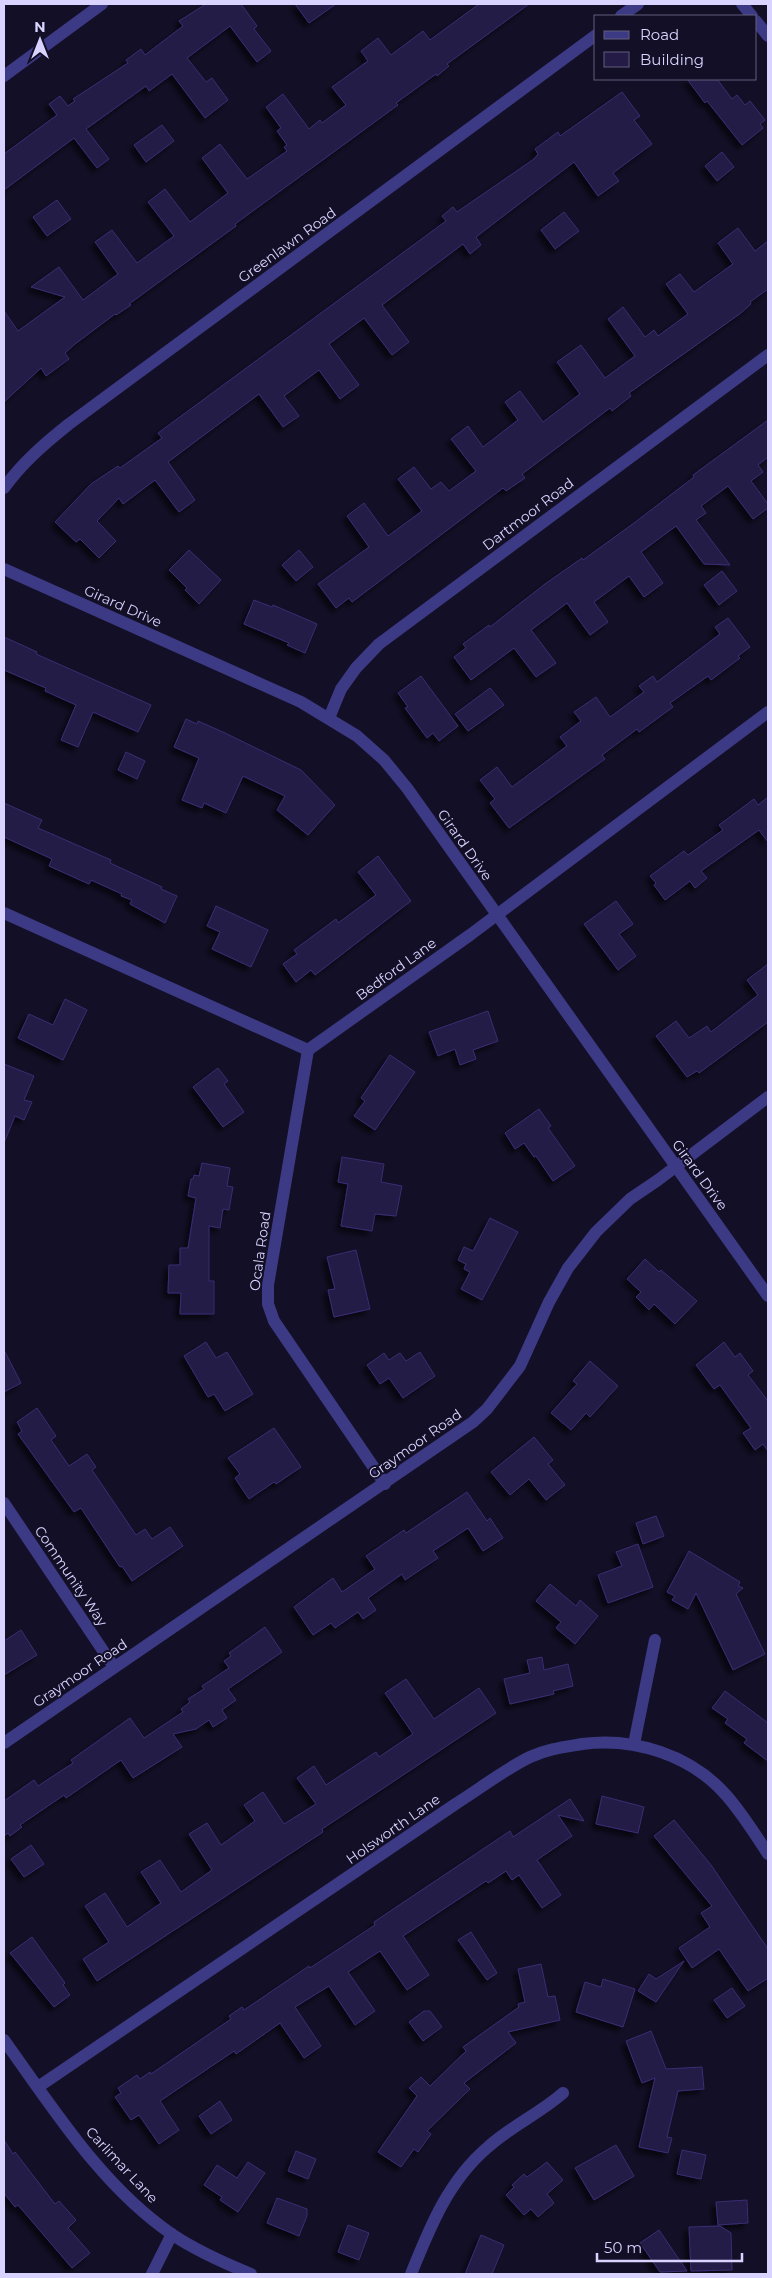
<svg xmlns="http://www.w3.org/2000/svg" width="772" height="2278" font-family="Montserrat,sans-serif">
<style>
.building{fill:#241b47;stroke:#3b2d73;filter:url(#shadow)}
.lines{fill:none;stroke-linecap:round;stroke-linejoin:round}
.street{stroke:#3d3a85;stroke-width:12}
.labels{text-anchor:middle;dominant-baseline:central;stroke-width:4;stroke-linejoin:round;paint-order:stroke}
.street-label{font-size:14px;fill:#d9d4ff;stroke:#130f26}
</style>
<defs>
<filter id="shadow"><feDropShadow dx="-4.5" dy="4.5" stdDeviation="2.5" flood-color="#0009"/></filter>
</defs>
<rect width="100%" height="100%" fill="#130f26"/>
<g class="building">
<polygon points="206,4 241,4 257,26 254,29 271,51 257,62 230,26 187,58 206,82 212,78 228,100 205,118 172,74 149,91 146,86 86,129 109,159 97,168 74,138 4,190 4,154 57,115 49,104 60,96 68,106 75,101 73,99 128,63 126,60 141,49 145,55 183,26 179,21"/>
<polygon points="295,4 336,4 309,23"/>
<polygon points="479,4 529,4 447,64 449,66 437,76 436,74 396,103 398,105 235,224 236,226 129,304 131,305 116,315 115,314 75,344 65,353 69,359 46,376 41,368 4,402 4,311 18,331 65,297 31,287 59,267 83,300 118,274 95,242 112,230 137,263 174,236 148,202 165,189 190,222 228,193 202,158 220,144 247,179 287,151 284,147 287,145 277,131 281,128 266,107 283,94 309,129 320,120 322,123 346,105 332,87 368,61 361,51 378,38 391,55 423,31 430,40"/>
<polygon points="687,79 717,79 732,99 737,95 745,105 750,101 765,120 760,124 763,128 742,145 707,101 705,103"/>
<polygon points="622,92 640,116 634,120 652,144 613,173 619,181 598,196 574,162 476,237 481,245 470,254 463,244 382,305 409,342 392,355 364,318 329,344 359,385 340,399 319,370 284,396 299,416 283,427 259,394 168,462 195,500 179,512 155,480 123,504 119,498 97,521 116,541 99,558 80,539 76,542 55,522 91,484 118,466 120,468 162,438 158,433 446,221 442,216 453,207 457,212 534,159 538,154 535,149 558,132 560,136"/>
<polygon points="162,125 174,141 146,162 134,145"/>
<polygon points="722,152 734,167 717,181 705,166"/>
<polygon points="57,200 71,219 47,236 33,217"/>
<polygon points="564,212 579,231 555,249 541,230"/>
<polygon points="738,228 755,251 768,241 768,289 750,302 751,304 741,313 629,393 631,396 612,411 610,408 522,474 525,478 506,491 503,488 352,602 349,598 336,608 318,584 369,547 347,516 364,503 388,536 422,511 398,479 414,467 431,489 441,482 449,491 476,471 451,439 468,426 483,447 518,420 505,402 520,391 543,422 580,394 557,362 581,345 605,378 635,356 608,319 623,307 645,337 654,330 658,336 688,314 666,284 680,274 694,292 733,264 718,243"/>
<polygon points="768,420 768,457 758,465 763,472 751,481 768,504 768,508 753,519 728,486 701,506 706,513 696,520 730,565 704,564 676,526 641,552 663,583 644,597 629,576 594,602 608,622 590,635 567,603 531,630 556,663 536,677 514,648 471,680 454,657 466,648 463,644 489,625 490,627 545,584 582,558 583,560 634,523 694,477 693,475"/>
<polygon points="189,550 221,580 199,604 185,590 187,588 169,570"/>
<polygon points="299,550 313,567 296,581 282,565"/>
<polygon points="722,571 737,591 719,605 704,585"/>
<polygon points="254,600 272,607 273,605 317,624 305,653 287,645 289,643 244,624"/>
<polygon points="728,618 750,647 738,656 740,658 711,680 708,676 670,703 673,707 639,732 637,729 602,755 605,759 509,828 490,803 495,799 480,780 497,767 512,787 567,746 560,737 581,721 574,712 596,697 610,717 644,692 639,686 653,676 657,682 720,634 715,627"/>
<polygon points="4,637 37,652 36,654 151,705 138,732 93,712 78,747 61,740 76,705 45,691 46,688 4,670"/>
<polygon points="421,676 458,726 439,741 433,733 427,738 405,708 408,707 398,693"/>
<polygon points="490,688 504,705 468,731 455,714"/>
<polygon points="186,719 197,724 198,721 225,733 301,770 335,805 308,835 277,810 285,796 243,776 226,813 204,803 202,808 182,800 199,758 174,747"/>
<polygon points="126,752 145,761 137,779 118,770"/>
<polygon points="768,797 768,842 759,830 701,871 707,878 695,888 690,881 665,900 654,885 656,883 650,876 684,851 688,855 723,830 719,825 754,799 758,805"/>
<polygon points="4,803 42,820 38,828 111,860 110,863 162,887 161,889 177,896 165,923 130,904 132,900 121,896 122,894 91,880 89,884 49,866 52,859 4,837"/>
<polygon points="378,856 411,901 315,975 311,970 296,982 283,964 297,954 294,950 336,919 338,923 376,895 358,872"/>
<polygon points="616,901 633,924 619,934 636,956 618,970 584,924"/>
<polygon points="216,906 268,930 251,967 212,949 220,932 207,926"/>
<polygon points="768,964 768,1022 699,1073 697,1071 687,1077 656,1036 676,1021 689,1038 707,1026 711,1032 758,995 747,980"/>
<polygon points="65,999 87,1010 63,1060 18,1038 29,1014 53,1025"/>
<polygon points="488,1011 498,1041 473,1050 476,1059 460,1065 455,1049 438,1056 429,1032"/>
<polygon points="390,1055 415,1072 375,1130 354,1116 365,1101 361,1098"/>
<polygon points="4,1064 34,1076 24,1100 32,1102 24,1120 15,1116 4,1143"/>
<polygon points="218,1068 228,1081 224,1084 244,1112 223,1127 193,1087"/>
<polygon points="539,1109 551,1126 548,1128 575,1166 553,1181 536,1156 534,1157 524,1143 515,1149 505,1133"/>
<polygon points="342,1157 384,1164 381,1182 402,1186 396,1216 375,1214 372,1231 341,1226 348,1184 338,1182"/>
<polygon points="202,1163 230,1168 227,1186 233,1187 229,1210 223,1209 220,1228 209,1226 209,1281 214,1281 214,1314 180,1314 181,1293 168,1293 169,1265 180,1265 180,1248 188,1248 196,1198 188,1196 191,1179 193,1179 194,1175 199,1176"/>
<polygon points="490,1218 518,1232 482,1300 461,1289 470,1272 464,1269 466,1264 458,1260 464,1247 473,1251"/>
<polygon points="356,1250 370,1309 334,1317 328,1290 335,1289 327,1257"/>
<polygon points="645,1259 659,1272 661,1270 697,1301 675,1324 654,1304 649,1310 636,1297 641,1292 627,1279"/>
<polygon points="206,1342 216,1358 227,1352 253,1394 225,1411 214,1394 208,1397 184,1356"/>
<polygon points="724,1342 735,1357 740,1353 753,1371 748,1375 768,1401 768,1451 763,1444 755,1450 743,1433 751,1428 720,1385 714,1389 696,1365"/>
<polygon points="4,1350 21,1383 4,1392"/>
<polygon points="420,1352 435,1376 403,1398 389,1378 380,1384 367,1365 384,1353 389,1360 400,1353 406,1361"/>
<polygon points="590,1361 618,1386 590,1417 586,1413 571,1430 551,1413 577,1384 573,1381"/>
<polygon points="37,1408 56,1436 51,1440 69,1466 87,1454 96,1467 92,1470 136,1535 145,1529 152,1539 170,1527 183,1546 132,1581 122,1566 120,1567 81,1508 74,1512 18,1434 22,1431 17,1422"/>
<polygon points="274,1428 301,1467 276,1484 274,1482 249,1499 235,1478 240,1474 228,1458"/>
<polygon points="534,1437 553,1460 548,1464 565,1485 546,1500 529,1479 510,1495 491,1472"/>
<polygon points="467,1492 487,1521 490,1518 503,1538 483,1551 468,1528 433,1551 438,1558 405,1580 402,1574 368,1598 376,1610 363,1619 358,1612 335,1628 331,1623 313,1635 294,1607 333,1578 342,1592 375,1569 366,1556 404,1530 406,1533"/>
<polygon points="656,1516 664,1536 643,1544 636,1523"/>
<polygon points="638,1544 653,1587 608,1603 598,1575 622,1566 616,1552"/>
<polygon points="689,1551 740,1582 738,1586 743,1588 736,1594 765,1654 733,1670 696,1593 688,1609 672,1600 675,1596 667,1592"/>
<polygon points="550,1584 576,1606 580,1600 598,1616 575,1644 556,1628 561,1622 536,1601"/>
<polygon points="265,1627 282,1652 228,1689 236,1700 222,1710 227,1718 213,1727 209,1720 196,1729 173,1734 182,1747 133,1778 121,1760 66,1798 64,1795 20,1825 22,1827 10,1836 8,1833 4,1836 4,1801 34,1780 38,1786 73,1763 71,1760 130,1718 144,1738 183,1712 181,1709 190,1702 188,1699 204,1689 202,1686 229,1668 224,1661 231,1656 229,1653"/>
<polygon points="21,1630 37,1655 4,1675 4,1641"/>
<polygon points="542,1657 544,1670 568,1664 573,1686 553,1691 554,1694 510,1704 504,1679 530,1673 527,1660"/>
<polygon points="406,1679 434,1719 479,1688 496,1713 322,1829 323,1832 97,1981 83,1959 109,1942 85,1906 105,1893 127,1927 161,1903 141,1872 160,1860 181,1892 212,1870 189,1834 207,1823 221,1845 255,1821 244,1805 263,1792 284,1824 316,1804 297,1778 314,1766 326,1785 376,1752 379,1757 413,1734 385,1693"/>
<polygon points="725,1691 768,1723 768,1761 744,1743 747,1739 725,1723 728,1719 712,1708"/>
<polygon points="602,1796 644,1807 638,1833 596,1824"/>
<polygon points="570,1799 584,1821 558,1815 572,1836 537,1860 561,1895 542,1908 519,1875 512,1880 506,1871 488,1883 486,1881 403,1936 429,1975 407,1990 380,1951 348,1972 375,2011 355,2025 329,1986 295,2007 321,2046 304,2058 280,2023 236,2054 234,2051 160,2101 179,2130 159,2144 139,2115 131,2120 115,2097 121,2093 118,2088 137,2075 140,2079 150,2072 151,2074 231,2019 229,2016 242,2007 244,2010 309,1966 310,1968 375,1925 374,1922 510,1831 513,1837"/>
<polygon points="674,1820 711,1865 768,1949 768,1978 748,1991 719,1949 692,1968 679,1948 710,1927 701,1913 712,1906 654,1836"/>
<polygon points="31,1845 44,1864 24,1877 11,1859"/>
<polygon points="471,1932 497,1973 487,1980 458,1940"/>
<polygon points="32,1937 65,1983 63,1985 70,1995 54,2007 10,1953"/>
<polygon points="684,1961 656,2002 638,1991 649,1974 656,1979"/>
<polygon points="541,1964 548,1997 555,1996 560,2020 508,2032 516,2043 464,2083 470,2089 427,2131 431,2134 418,2152 414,2149 401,2167 378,2152 417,2096 409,2088 421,2077 430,2086 466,2051 463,2047 519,2007 518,2004 525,2002 518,1969"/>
<polygon points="603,1979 635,1989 623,2027 576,2012 585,1982 601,1987"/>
<polygon points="732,1988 745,2006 727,2018 714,2000"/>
<polygon points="424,2011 430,2011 442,2027 423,2041 409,2022"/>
<polygon points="651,2031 666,2069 702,2067 704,2089 678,2091 667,2137 672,2138 668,2153 639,2147 655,2078 642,2083 626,2041"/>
<polygon points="220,2101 232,2120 211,2134 199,2116"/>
<polygon points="4,2140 13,2154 15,2152 55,2204 59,2201 76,2220 68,2228 90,2253 72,2268 18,2205 15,2207 4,2193"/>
<polygon points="616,2145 634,2176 594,2200 575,2168"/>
<polygon points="682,2150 706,2155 701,2179 677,2174"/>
<polygon points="296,2151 316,2159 308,2179 288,2171"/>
<polygon points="248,2162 265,2173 238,2212 220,2200 222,2197 204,2185 217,2165 237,2178"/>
<polygon points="547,2162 563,2180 547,2194 554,2203 538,2217 531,2209 524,2215 506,2195 514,2187 512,2185 524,2174 527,2177"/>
<polygon points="277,2198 307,2209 307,2216 299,2236 267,2223"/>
<polygon points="747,2200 748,2223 718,2225 716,2202"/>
<polygon points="348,2225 369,2233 359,2260 338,2252"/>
<polygon points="720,2226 731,2233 732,2270 691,2271 689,2227"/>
<polygon points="659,2230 687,2271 660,2272 640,2243"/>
<polygon points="481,2235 504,2245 492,2274 465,2274"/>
</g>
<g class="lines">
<g class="street">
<polyline points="742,4 752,16"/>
<polyline points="621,16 638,4"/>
<polyline points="756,21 768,36"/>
<polyline points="4,76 102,4"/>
<path d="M4 488C22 463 44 444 69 424L596 35"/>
<polyline points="4,569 301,702 357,736 384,760 407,788 768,1296"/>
<polyline points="329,718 341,689 356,668 379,644 768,355"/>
<polyline points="4,913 308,1050 470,935 768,712"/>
<polyline points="308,1050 268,1285 268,1304 274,1321 385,1484"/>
<polyline points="4,1503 114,1667"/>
<polyline points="4,1743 473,1422 487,1409 520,1366 549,1302 568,1268 596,1232 630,1199 658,1180 768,1097"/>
<polyline points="634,1744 655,1640"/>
<path d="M4 2040C53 2108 102 2187 173 2235 197 2251 224 2263 251 2274"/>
<path d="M38 2087 457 1803C481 1788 505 1769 530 1757 547 1749 564 1747 582 1744 634 1737 691 1755 726 1795 742 1813 755 1834 768 1854"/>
<polyline points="152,2274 172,2234"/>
<path d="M411 2274C430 2227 448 2181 488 2147 511 2126 539 2114 563 2093"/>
</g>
</g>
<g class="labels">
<g class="street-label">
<text transform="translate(287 245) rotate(-36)">Greenlawn Road</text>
<text transform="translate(528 514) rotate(-37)">Dartmoor Road</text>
<text transform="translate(123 606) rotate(24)">Girard Drive</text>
<text transform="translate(465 845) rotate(55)">Girard Drive</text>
<text transform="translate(396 969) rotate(-36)">Bedford Lane</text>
<text transform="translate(700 1175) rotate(54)">Girard Drive</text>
<text transform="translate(260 1251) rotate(-82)">Ocala Road</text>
<text transform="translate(415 1444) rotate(-35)">Graymoor Road</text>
<text transform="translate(71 1576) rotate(56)">Community Way</text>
<text transform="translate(80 1673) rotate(-34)">Graymoor Road</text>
<text transform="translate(393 1829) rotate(-35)">Holsworth Lane</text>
<text transform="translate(122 2165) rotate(47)">Carlimar Lane</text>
</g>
</g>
<rect width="772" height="2278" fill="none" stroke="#d9d4ff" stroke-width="10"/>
<rect x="594" y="15" width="162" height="65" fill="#130f26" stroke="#625e7d"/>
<rect x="604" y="31" width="25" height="8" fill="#3d3a85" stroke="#625e7d"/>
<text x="640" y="40" font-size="15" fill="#d9d4ff">Road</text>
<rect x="604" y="52" width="25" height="15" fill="#241b47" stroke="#625e7d"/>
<text x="640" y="65" font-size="15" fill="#d9d4ff">Building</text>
<g transform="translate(40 40)" stroke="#130f26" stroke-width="4" paint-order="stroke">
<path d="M0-4L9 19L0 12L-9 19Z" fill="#d9d4ff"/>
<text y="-8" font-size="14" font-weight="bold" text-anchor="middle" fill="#d9d4ff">N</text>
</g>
<path d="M597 2253v8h145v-8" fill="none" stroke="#d9d4ff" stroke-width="2.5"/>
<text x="604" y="2253" font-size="15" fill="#d9d4ff" stroke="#130f26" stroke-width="4" paint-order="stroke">50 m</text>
</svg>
